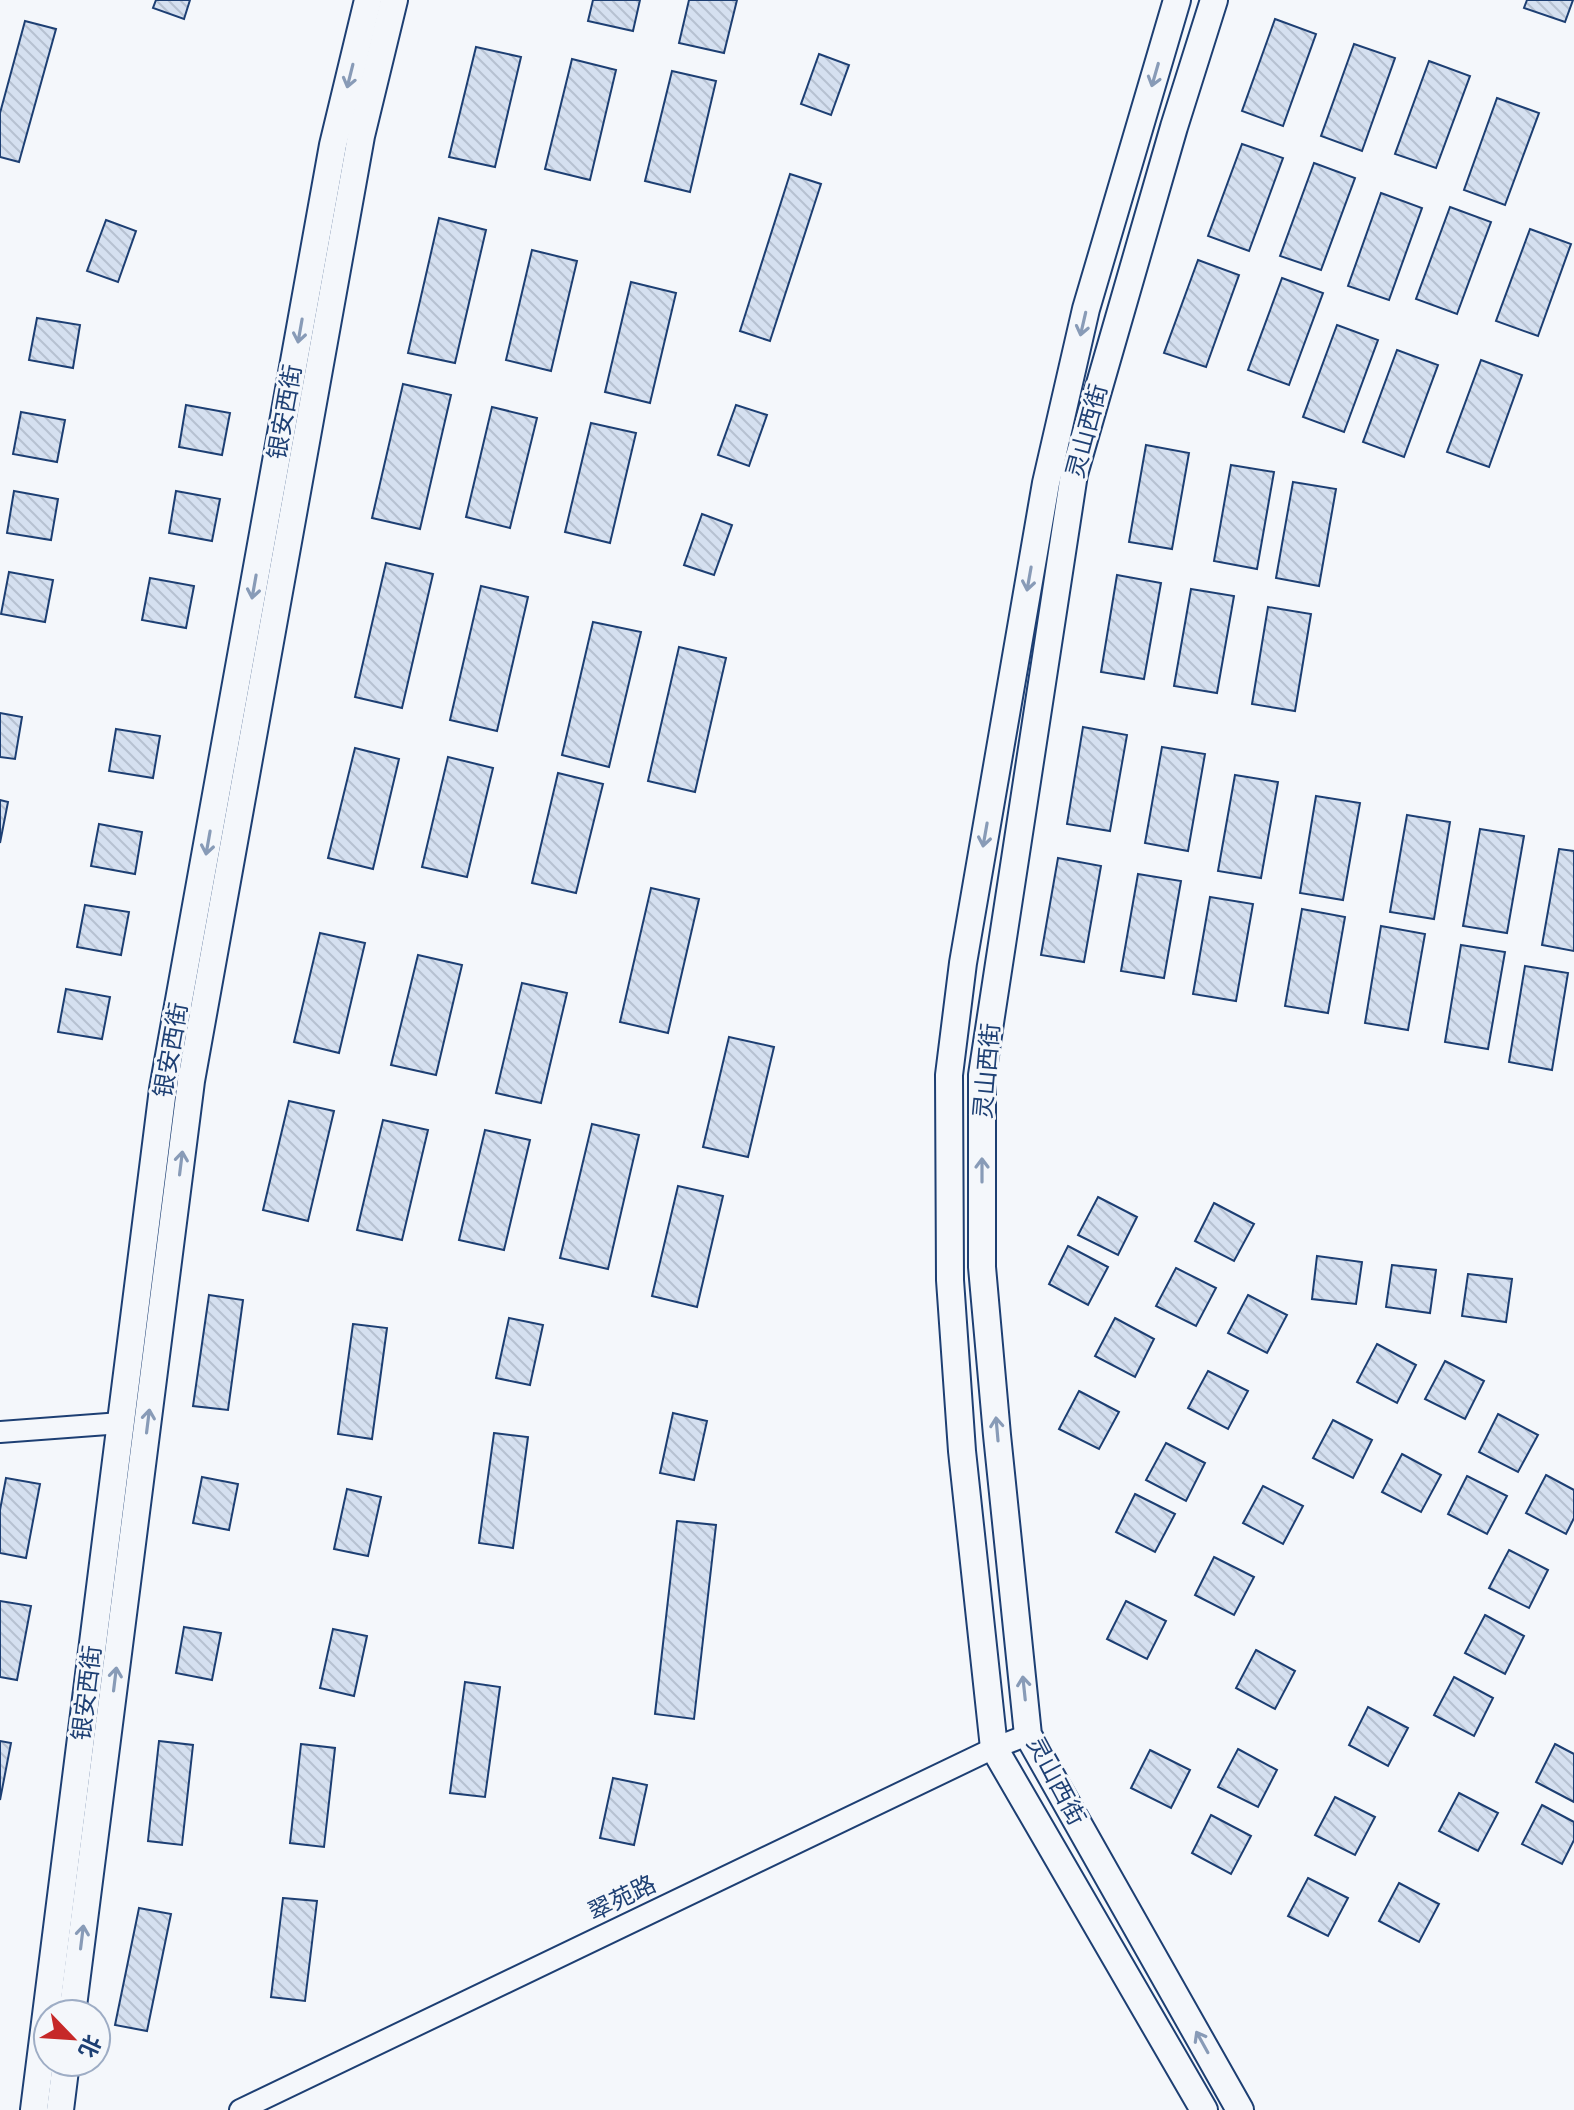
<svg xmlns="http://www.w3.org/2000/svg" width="1574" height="2110" font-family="'DejaVu Sans','Noto Sans SC',sans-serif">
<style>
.building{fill:url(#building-back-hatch);stroke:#1d3f73;stroke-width:2}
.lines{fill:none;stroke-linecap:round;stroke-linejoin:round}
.minor-casing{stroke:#1d3f73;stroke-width:24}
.major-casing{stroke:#1d3f73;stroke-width:30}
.minor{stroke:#f4f7fb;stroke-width:20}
.major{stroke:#f4f7fb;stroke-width:26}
.oneway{stroke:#889bb7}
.labels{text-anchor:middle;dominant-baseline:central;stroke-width:6;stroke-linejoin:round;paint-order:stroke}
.street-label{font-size:24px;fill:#1d3f73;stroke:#f4f7fb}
</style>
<defs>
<pattern id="building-back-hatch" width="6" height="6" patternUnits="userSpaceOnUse" patternTransform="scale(2)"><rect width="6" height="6" fill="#d5e0f0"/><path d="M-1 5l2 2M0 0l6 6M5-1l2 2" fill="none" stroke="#b6c1d1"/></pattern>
</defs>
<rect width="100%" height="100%" fill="#f4f7fb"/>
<g class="building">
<polygon points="156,0 190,0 184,19 153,8"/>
<polygon points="593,0 640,0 633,31 588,21"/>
<polygon points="689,0 737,0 724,53 679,43"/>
<polygon points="1527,0 1573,0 1565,22 1524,8"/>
<polygon points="1275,19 1316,34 1283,126 1242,111"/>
<polygon points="25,21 56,29 19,162 0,157 0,113"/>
<polygon points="1354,44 1395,58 1362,151 1321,136"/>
<polygon points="476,47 521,57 495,167 449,157"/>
<polygon points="819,54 849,65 831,115 801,104"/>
<polygon points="572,59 616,70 590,180 545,169"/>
<polygon points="1429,61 1470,76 1436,168 1395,154"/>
<polygon points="672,71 716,81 690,192 645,181"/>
<polygon points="1497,98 1539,113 1505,205 1464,190"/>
<polygon points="1242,144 1283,158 1249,251 1208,236"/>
<polygon points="1314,163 1355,178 1321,270 1280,256"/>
<polygon points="790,174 821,184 770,341 740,331"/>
<polygon points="1381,193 1422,208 1389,300 1348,286"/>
<polygon points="1450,207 1491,222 1457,314 1416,299"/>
<polygon points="439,218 486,230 455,363 408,353"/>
<polygon points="106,220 136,231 118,282 87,271"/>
<polygon points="1530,229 1571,244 1538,336 1496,321"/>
<polygon points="532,250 577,261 551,371 506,360"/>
<polygon points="1198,260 1239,275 1206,367 1164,353"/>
<polygon points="1282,278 1323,293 1289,385 1248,370"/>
<polygon points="631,282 676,293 650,403 605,392"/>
<polygon points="37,318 80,325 73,368 29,360"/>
<polygon points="1337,325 1378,340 1344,432 1303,417"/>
<polygon points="1397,350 1438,365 1404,457 1363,442"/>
<polygon points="1481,360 1522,375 1489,467 1447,452"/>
<polygon points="403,384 451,395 420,529 372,518"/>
<polygon points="186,405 230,413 222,455 179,447"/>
<polygon points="736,405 767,415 749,466 718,455"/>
<polygon points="492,407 537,418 510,528 466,517"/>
<polygon points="21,412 65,420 57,462 13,454"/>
<polygon points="591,423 636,433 610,543 565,532"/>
<polygon points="1146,445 1189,453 1172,549 1129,542"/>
<polygon points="1231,465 1274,472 1257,569 1214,561"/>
<polygon points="1293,482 1336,489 1319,586 1276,578"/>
<polygon points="14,491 58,499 51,540 7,533"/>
<polygon points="176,491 220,499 212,541 169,533"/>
<polygon points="702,514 732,525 714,575 684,565"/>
<polygon points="386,563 433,574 402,708 355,697"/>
<polygon points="9,572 53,580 45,622 1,614"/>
<polygon points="1117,575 1161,583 1144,679 1101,672"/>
<polygon points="150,578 194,586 186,628 142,620"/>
<polygon points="481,586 528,597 497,731 450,720"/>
<polygon points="1191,589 1234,596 1217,693 1174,686"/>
<polygon points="1268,607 1311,614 1295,711 1252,704"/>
<polygon points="593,622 641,632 609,767 562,755"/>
<polygon points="679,647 726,658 695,792 648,781"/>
<polygon points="0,713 22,717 15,759 0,757"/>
<polygon points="1083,727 1127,735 1110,831 1067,824"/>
<polygon points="116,729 160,736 153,778 109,771"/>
<polygon points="1162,747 1205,754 1188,851 1145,843"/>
<polygon points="355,748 399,759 373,869 328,858"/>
<polygon points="448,757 493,768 467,877 422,867"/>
<polygon points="558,773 603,784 576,893 532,883"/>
<polygon points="1235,775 1278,782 1261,878 1218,871"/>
<polygon points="1316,796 1360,803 1343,900 1300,893"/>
<polygon points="0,800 8,802 0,843"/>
<polygon points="1407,815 1450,822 1434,919 1390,912"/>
<polygon points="99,824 142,832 135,874 91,866"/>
<polygon points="1480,829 1524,836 1507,933 1463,926"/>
<polygon points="1559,849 1574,851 1574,951 1542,945"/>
<polygon points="1058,858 1101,866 1084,962 1041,955"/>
<polygon points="1138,874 1181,881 1164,978 1121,971"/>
<polygon points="651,888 699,899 668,1033 620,1022"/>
<polygon points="1210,897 1253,904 1236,1001 1193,994"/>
<polygon points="85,905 129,912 121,955 77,947"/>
<polygon points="1302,909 1345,917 1328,1013 1285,1006"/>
<polygon points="1381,926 1425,934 1408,1030 1365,1023"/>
<polygon points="320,933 365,943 339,1053 294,1042"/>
<polygon points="1461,945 1505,952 1488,1049 1445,1042"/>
<polygon points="418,955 462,965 436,1075 391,1065"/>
<polygon points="1525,966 1568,973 1552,1070 1509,1062"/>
<polygon points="522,983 567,993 541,1103 496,1093"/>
<polygon points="66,989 110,997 102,1039 58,1032"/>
<polygon points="729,1037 774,1047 748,1157 703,1147"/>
<polygon points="289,1101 334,1111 308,1221 263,1210"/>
<polygon points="383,1120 428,1130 402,1240 357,1230"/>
<polygon points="592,1124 639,1135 608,1269 560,1258"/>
<polygon points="485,1130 530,1140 504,1250 459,1240"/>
<polygon points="678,1186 723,1196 697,1307 652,1296"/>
<polygon points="1098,1197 1137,1217 1118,1255 1078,1235"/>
<polygon points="1214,1203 1254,1224 1234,1261 1195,1241"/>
<polygon points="1068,1246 1108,1267 1088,1305 1049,1284"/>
<polygon points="1317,1256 1362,1262 1356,1304 1312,1299"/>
<polygon points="1392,1265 1436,1270 1430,1313 1386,1307"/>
<polygon points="1176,1268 1216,1288 1196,1326 1156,1306"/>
<polygon points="1468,1274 1512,1279 1506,1322 1462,1316"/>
<polygon points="209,1295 243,1300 228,1410 193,1406"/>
<polygon points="1248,1295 1287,1315 1267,1353 1228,1333"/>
<polygon points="509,1318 543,1325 530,1385 496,1378"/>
<polygon points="1115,1318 1154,1339 1135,1377 1095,1356"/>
<polygon points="353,1324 387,1328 372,1439 338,1434"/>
<polygon points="1377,1344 1416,1365 1397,1403 1357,1382"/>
<polygon points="1445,1361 1484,1381 1465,1419 1425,1399"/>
<polygon points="1208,1371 1248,1391 1228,1429 1188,1408"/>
<polygon points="1079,1391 1119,1412 1099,1449 1059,1429"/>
<polygon points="673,1413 707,1421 694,1480 660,1473"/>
<polygon points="1498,1414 1538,1435 1518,1472 1479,1452"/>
<polygon points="1333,1420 1372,1440 1353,1478 1313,1458"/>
<polygon points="494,1433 528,1437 513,1548 479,1543"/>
<polygon points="1166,1443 1205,1463 1186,1501 1146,1480"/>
<polygon points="1402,1454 1441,1475 1421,1512 1382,1492"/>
<polygon points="1546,1475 1574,1490 1574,1518 1566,1534 1526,1513"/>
<polygon points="1467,1476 1507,1496 1487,1534 1448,1514"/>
<polygon points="202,1477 238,1484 229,1530 193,1523"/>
<polygon points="6,1478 40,1484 26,1558 0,1553 0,1510"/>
<polygon points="1263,1486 1303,1506 1283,1544 1243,1523"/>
<polygon points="347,1489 381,1497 368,1556 334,1549"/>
<polygon points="1135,1494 1175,1514 1155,1552 1116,1532"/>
<polygon points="677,1521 716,1525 694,1719 655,1714"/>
<polygon points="1509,1550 1548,1570 1529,1608 1489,1588"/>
<polygon points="1214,1557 1254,1577 1234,1615 1195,1595"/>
<polygon points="0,1601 31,1606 17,1680 0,1677"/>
<polygon points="1126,1601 1166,1621 1147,1659 1107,1639"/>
<polygon points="1485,1615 1524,1636 1505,1674 1465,1653"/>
<polygon points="184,1627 221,1633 212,1680 176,1673"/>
<polygon points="333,1629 367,1636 354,1696 320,1688"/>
<polygon points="1256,1650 1295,1671 1275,1709 1236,1688"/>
<polygon points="1454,1677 1493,1698 1474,1736 1434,1715"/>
<polygon points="465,1682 500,1687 485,1797 450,1793"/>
<polygon points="1368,1707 1408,1728 1388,1766 1349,1745"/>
<polygon points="0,1741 11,1743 0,1800"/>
<polygon points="159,1741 193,1745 182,1845 148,1841"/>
<polygon points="301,1744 335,1748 324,1847 290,1843"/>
<polygon points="1555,1744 1574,1754 1574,1802 1536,1782"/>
<polygon points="1238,1749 1277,1770 1258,1807 1218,1787"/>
<polygon points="1150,1750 1190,1770 1171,1808 1131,1788"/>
<polygon points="613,1778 647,1785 634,1845 600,1838"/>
<polygon points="1459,1793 1498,1813 1478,1851 1439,1831"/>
<polygon points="1335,1797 1375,1817 1355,1855 1315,1835"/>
<polygon points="1542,1805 1574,1822 1574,1840 1562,1864 1522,1844"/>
<polygon points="1211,1815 1251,1836 1231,1874 1192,1853"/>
<polygon points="1308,1878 1348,1898 1328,1936 1288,1916"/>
<polygon points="1399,1883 1439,1904 1419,1942 1379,1921"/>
<polygon points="283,1898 317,1901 305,2001 271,1997"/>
<polygon points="139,1908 171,1914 147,2031 115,2025"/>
</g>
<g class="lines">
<g class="minor-casing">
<g id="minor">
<polyline points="0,1432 121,1423"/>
<polyline points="240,2110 994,1748 1028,1735"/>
</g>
</g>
<g class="major-casing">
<g id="major">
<polyline points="1177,0 1086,309 1046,483 963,963 949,1075 950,1280 962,1451 994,1748 1204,2110"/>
<polyline points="1214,0 1174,127 1074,474 982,1075 982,1267 997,1435 1028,1735 1240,2110"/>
<polyline points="72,2014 191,1081 361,136 394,0"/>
<polyline points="34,2110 163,1089 333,145 368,0"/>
<polyline points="60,2110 66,2062"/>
</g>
</g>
<use href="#minor" class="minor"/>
<use href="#major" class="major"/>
</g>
<defs><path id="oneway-shaft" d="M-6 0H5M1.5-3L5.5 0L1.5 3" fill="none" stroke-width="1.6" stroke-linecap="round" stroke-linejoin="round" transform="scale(2)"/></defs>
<g class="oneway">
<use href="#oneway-shaft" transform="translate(1155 75) rotate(106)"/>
<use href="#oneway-shaft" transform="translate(350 76) rotate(104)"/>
<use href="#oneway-shaft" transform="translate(1083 324) rotate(103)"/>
<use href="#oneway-shaft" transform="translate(300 331) rotate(100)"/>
<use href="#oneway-shaft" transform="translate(1029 579) rotate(100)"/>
<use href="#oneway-shaft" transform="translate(254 587) rotate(100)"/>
<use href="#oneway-shaft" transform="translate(985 835) rotate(100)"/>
<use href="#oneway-shaft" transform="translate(208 843) rotate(100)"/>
<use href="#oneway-shaft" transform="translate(181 1163) rotate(-83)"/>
<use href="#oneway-shaft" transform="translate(982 1170) rotate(-90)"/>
<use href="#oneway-shaft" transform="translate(148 1421) rotate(-83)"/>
<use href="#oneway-shaft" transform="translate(997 1429) rotate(-95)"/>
<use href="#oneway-shaft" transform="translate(115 1679) rotate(-83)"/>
<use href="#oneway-shaft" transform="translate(1024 1688) rotate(-96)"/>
<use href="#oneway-shaft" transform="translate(82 1937) rotate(-83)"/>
<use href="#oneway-shaft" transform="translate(1202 2042) rotate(-119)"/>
</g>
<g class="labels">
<g class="street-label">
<text transform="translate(285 412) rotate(-80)">银安西街</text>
<text transform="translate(1087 431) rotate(-75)">灵山西街</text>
<text transform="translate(171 1050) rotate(-80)">银安西街</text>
<text transform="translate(987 1071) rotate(-85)">灵山西街</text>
<text transform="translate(87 1693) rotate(-83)">银安西街</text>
<text transform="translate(1056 1781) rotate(62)">灵山西街</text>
<text transform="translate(622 1898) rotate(-26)">翠苑路</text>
</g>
</g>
<g transform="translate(72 2038) rotate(115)"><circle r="38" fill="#f4f7fb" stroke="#9eadc5" stroke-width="2"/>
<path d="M0-6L14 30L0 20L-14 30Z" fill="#c62828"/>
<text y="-12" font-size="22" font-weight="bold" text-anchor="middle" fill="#1d3f73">北</text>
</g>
</svg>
